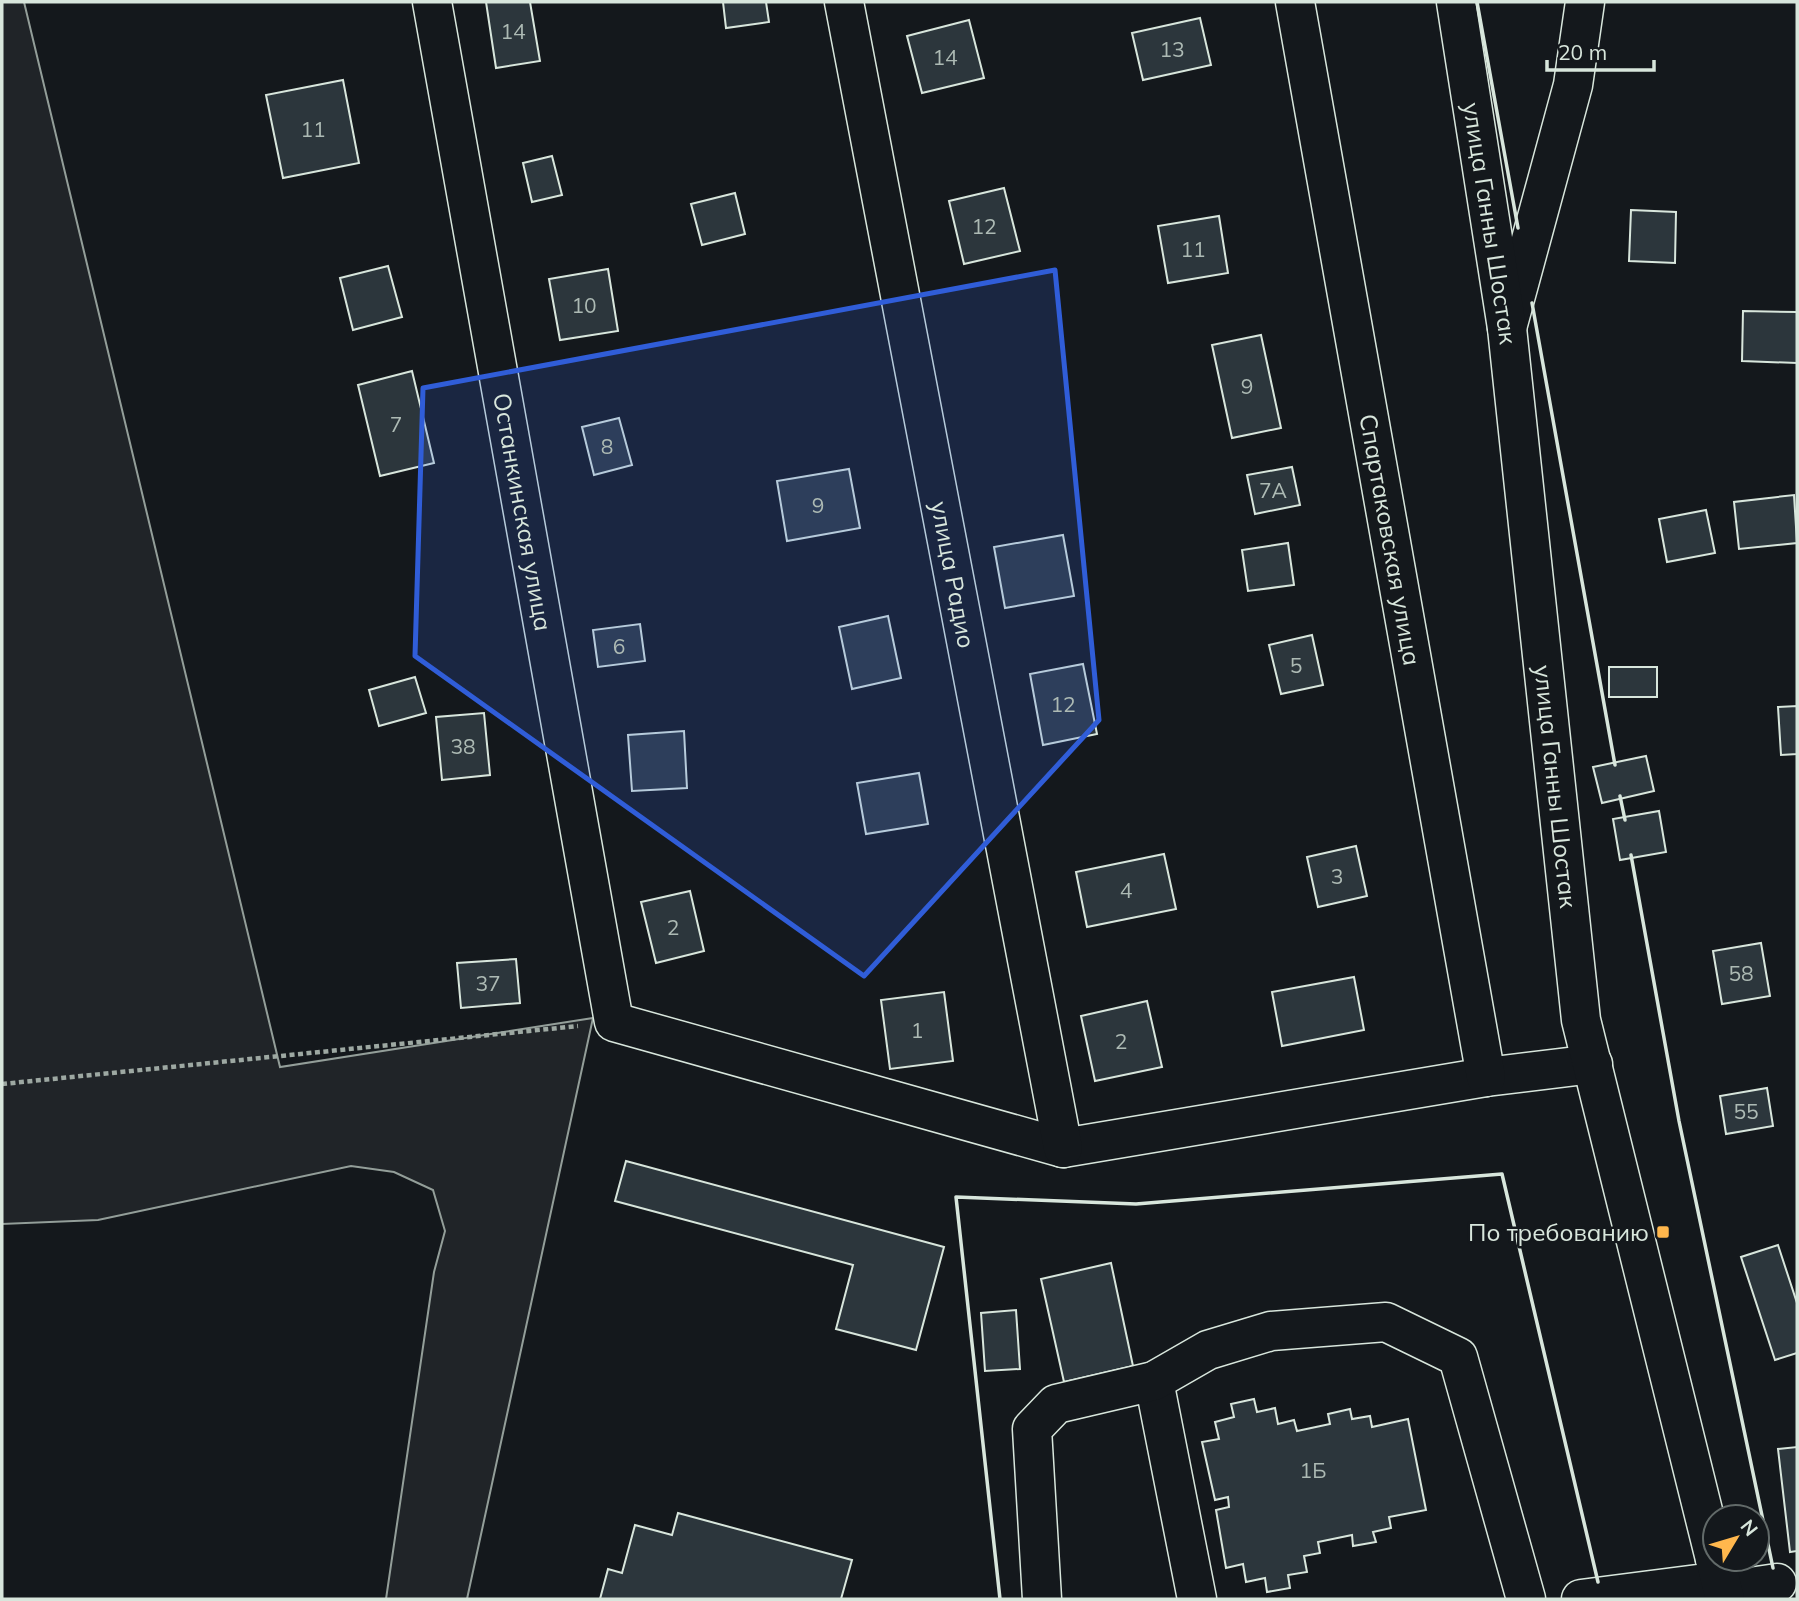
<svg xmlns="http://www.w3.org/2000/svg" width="1799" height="1601" font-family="Mulish,sans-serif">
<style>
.green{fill:#202428;stroke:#939e99;stroke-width:2}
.building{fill:#2c363c;stroke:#d8e6dc;stroke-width:2}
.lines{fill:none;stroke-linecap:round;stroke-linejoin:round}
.minor-casing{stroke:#d8e6dc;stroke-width:41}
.major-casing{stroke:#d8e6dc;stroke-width:41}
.path{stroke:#9da8a2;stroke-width:4.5;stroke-dasharray:5 3.5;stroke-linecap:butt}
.minor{stroke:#14181c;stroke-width:38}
.major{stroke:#14181c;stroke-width:38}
.wall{stroke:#d8e6dc;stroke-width:3.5}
.marked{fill:#305dd8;fill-opacity:0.2;stroke:#305dd8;stroke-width:5;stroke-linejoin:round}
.poi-dot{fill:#ffb74d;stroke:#14181c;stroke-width:2.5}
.labels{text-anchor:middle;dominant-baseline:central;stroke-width:5;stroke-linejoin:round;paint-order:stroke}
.number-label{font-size:21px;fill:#adbab4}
.street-label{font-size:24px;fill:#d8e6dc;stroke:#14181c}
.poi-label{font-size:24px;fill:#d8e6dc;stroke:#14181c;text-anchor:end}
</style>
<rect width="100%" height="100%" fill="#14181c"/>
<polygon class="green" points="2,2 24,2 280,1067 593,1018 467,1599 386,1599 434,1272 445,1231 433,1190 394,1172 351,1166 98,1220 2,1224"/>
<g class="building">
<polygon points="486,2 530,2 540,61 496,68"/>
<polygon points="723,2 766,2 769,22 726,28"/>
<polygon points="1200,18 1211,65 1143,80 1132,33"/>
<polygon points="969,20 984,78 922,93 907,36"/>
<polygon points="343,80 359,163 283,178 266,95"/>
<polygon points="552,156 562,195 532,202 523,163"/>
<polygon points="1004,188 1020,251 964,264 949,201"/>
<polygon points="735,193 745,234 702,245 691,204"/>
<polygon points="1631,210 1676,212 1675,263 1629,261"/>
<polygon points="1219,216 1228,273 1168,283 1158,226"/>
<polygon points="388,266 402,317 353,330 340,278"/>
<polygon points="608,269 618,331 560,340 549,279"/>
<polygon points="1743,311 1797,312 1797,363 1742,361"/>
<polygon points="1261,335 1281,428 1232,438 1212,345"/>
<polygon points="412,371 434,463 380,476 358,385"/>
<polygon points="619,418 632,465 594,475 582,427"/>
<polygon points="1292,467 1300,505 1255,514 1247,475"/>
<polygon points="849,469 860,528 787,541 777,481"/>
<polygon points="1794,495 1797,543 1739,549 1734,502"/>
<polygon points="1706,510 1715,553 1667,562 1659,519"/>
<polygon points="1063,535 1074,596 1005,608 994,547"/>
<polygon points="1288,543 1294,585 1248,591 1242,550"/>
<polygon points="888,616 901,678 852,689 839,627"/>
<polygon points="640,624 645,661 598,667 593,630"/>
<polygon points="1312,635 1323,685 1281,694 1269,645"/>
<polygon points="1083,664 1097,734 1043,745 1030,674"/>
<rect x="1609" y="667" width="48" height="30"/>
<polygon points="415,677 426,713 379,726 369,690"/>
<polygon points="1797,706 1797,754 1781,755 1778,707"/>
<polygon points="484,713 490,775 442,780 436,717"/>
<polygon points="684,731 687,788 632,791 628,735"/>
<polygon points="1646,756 1654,791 1602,803 1593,767"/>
<polygon points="919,773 928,824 866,834 857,783"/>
<polygon points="1659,811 1666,852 1620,860 1613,819"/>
<polygon points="1356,846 1367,896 1318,907 1307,857"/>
<polygon points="1164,854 1176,909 1087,927 1076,872"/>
<polygon points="690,891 704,951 656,963 641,902"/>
<polygon points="1761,943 1770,996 1722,1004 1713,951"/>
<polygon points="516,959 520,1003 461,1008 457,963"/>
<polygon points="1354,977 1364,1030 1282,1046 1272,992"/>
<polygon points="944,992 953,1061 890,1069 881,1000"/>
<polygon points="1147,1001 1162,1067 1095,1081 1081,1016"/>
<polygon points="1767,1088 1773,1126 1726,1134 1720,1096"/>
<polygon points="626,1161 944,1247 916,1350 836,1329 853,1265 615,1201"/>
<polygon points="1778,1245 1797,1303 1797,1353 1775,1360 1741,1257"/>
<polygon points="1111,1263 1133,1366 1064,1382 1041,1279"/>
<polygon points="1016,1310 1020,1369 985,1371 981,1313"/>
<polygon points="1254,1399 1257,1412 1275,1408 1278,1424 1294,1420 1297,1431 1330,1424 1328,1414 1350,1409 1352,1419 1370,1416 1372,1427 1408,1419 1426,1510 1389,1517 1391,1528 1373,1532 1376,1542 1353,1546 1352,1535 1318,1542 1320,1553 1304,1556 1307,1572 1288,1575 1290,1588 1267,1592 1265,1578 1246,1582 1243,1564 1226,1568 1216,1510 1229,1507 1228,1497 1215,1500 1202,1442 1219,1439 1215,1422 1234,1417 1231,1404"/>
<polygon points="1797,1447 1797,1551 1790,1552 1778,1449"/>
<polygon points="678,1513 852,1560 841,1599 600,1599 608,1569 622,1573 635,1525 672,1535"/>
</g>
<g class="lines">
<g class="minor-casing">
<g id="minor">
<path id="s1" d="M432 2 614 1022 1063 1148 1486 1077 1593 1064"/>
<path id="s2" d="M844 2 1063 1148"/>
<path id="s3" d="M1295 2 1486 1077"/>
<polyline points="1507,328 1573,85 1585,2"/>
<polyline points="1154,1381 1197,1599"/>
<polyline points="1723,1591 1777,1583"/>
<polyline points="1042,1599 1032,1429 1056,1404 1154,1381 1208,1350 1271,1331 1386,1322 1458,1357 1526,1599"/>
<polyline points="1581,1599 1721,1581"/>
</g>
</g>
<g class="major-casing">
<g id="major">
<path id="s4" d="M1456 2 1507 328 1581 1020 1715 1559"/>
<polyline points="1715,1559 1725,1599"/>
</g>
</g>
<polyline class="path" points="2,1084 578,1026"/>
<use href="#minor" class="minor"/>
<use href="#major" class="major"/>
<g class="wall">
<polyline points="1477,2 1518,228"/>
<polyline points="1532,303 1615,765"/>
<polyline points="1620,796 1625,820"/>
<polyline points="1631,855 1679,1121 1773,1568"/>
<polyline points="1000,1599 956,1197 1136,1204 1502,1174 1598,1582"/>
</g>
</g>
<path class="marked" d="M1055 270 1099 720 864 976 415 656 423 388Z"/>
<rect class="poi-dot" x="1656" y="1225" width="14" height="14" rx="3.5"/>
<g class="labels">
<g class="number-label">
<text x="513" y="31">14</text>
<text x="1172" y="49">13</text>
<text x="945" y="57">14</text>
<text x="313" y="129">11</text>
<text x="984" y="226">12</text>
<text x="1193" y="249">11</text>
<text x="584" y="305">10</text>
<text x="1247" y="386">9</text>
<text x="396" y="424">7</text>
<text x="607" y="446">8</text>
<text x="1273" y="490">7А</text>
<text x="818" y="505">9</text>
<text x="619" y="646">6</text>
<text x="1296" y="665">5</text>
<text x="1063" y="704">12</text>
<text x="463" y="746">38</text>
<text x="1337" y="876">3</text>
<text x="1126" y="890">4</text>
<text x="673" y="927">2</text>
<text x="1741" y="973">58</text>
<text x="488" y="983">37</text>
<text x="917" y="1030">1</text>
<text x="1121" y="1041">2</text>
<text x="1746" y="1111">55</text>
<text x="1313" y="1470">1Б</text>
</g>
<g class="street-label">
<text stroke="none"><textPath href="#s4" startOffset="224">улица Ганны Шостак</textPath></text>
<text stroke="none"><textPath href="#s1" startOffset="518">Останкинская улица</textPath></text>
<text stroke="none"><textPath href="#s3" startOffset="546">Спартаковская улица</textPath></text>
<text stroke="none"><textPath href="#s2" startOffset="583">улица Радио</textPath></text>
<text stroke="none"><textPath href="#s4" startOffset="791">улица Ганны Шостак</textPath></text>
</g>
<g class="poi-label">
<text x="1649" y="1232">По требованию</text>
</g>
</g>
<rect width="1799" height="1601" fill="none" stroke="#d8e6dc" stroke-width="7"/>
<g transform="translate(1736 1538) rotate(52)"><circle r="33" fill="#14181c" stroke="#626a69" stroke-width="2"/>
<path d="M0-5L12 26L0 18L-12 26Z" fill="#ffb74d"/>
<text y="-10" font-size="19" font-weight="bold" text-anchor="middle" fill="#d8e6dc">N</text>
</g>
<path d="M1547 60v10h107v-10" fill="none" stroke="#d8e6dc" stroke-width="3.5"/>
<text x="1558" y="60" font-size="21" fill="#d8e6dc" stroke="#14181c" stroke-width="5" paint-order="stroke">20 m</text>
</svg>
